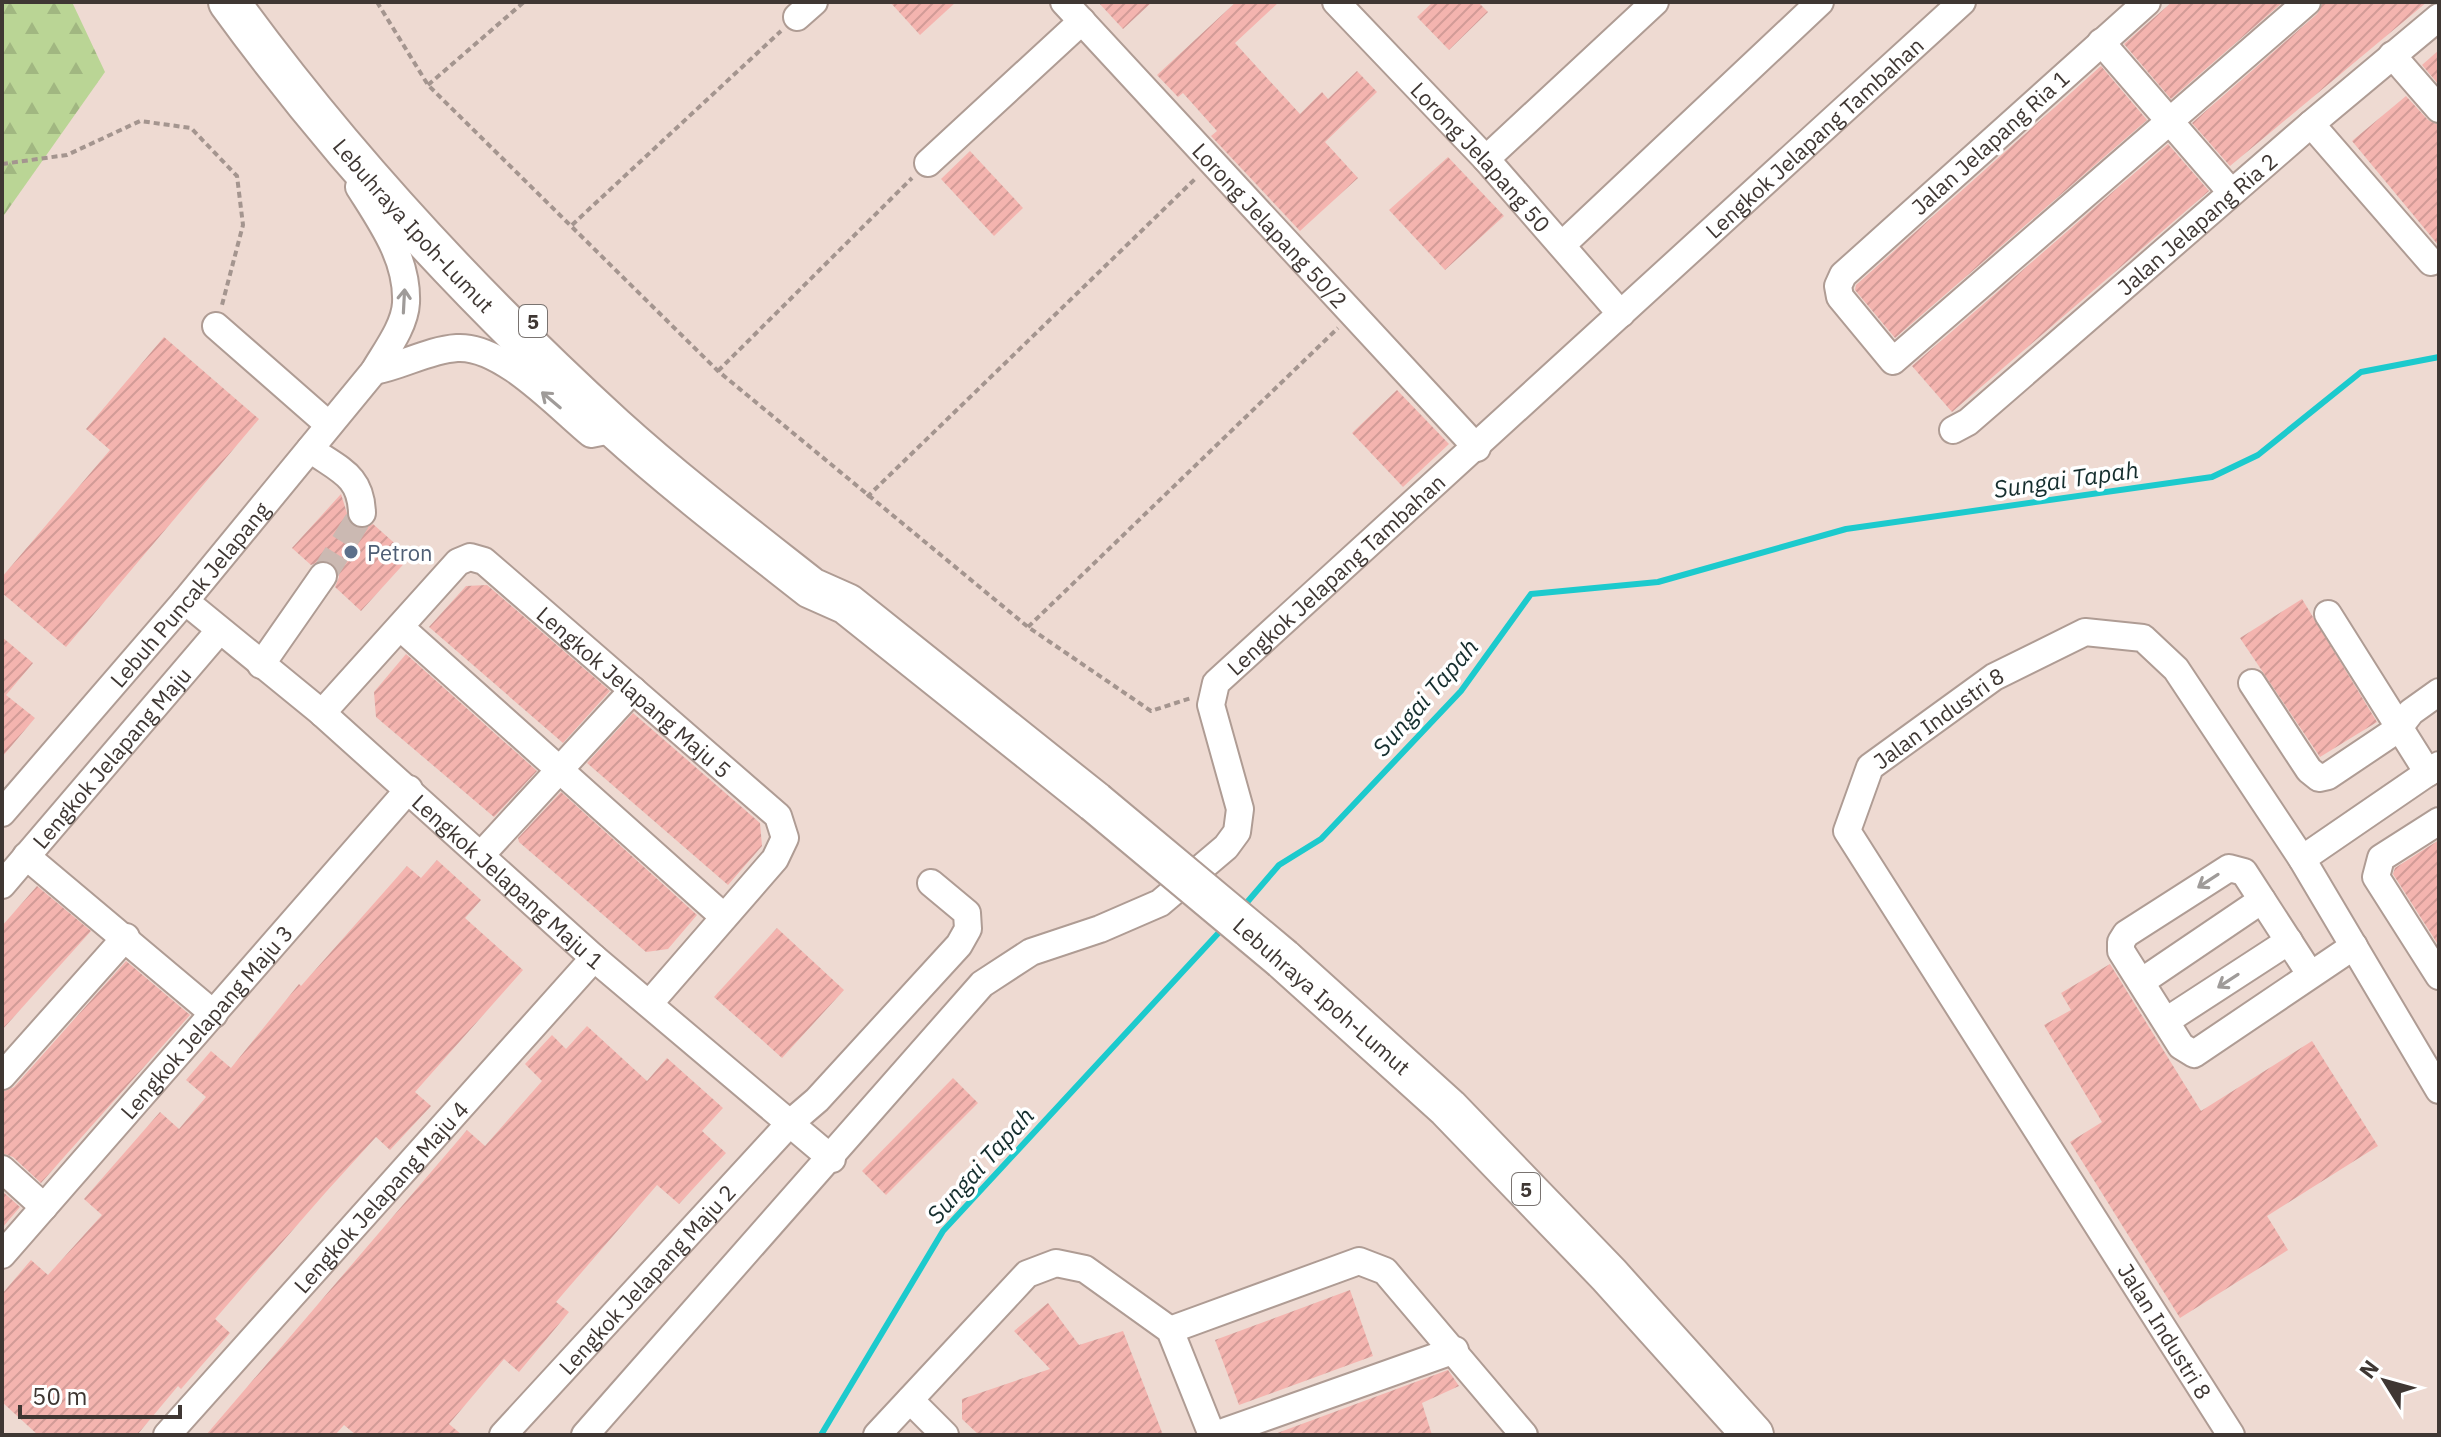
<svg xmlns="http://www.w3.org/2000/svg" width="2441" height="1437" font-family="'IBM Plex Sans',sans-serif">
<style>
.forest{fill:url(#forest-firs)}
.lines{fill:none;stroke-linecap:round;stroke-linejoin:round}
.stream{stroke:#1ccacd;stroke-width:6}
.building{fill:url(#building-hatch)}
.minor-tunnel{stroke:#cbb9b2;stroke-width:26;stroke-dasharray:26 13;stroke-linecap:butt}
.minor-casing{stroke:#af9c94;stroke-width:30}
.highway-casing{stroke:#af9c94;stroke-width:44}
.path{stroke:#a4958f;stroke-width:4;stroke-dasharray:6 4;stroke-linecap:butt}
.minor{stroke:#fff;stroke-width:26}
.highway{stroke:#fff;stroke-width:40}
.highway-bridge-casing{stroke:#af9c94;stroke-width:44;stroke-linecap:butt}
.highway-bridge{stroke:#fff;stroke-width:40}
.oneway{stroke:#9f9b99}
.service-dot{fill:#5c6f8a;stroke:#fff;stroke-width:3}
.labels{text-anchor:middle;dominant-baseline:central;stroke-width:7;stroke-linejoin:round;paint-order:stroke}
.shield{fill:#fff;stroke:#797370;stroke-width:2}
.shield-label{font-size:20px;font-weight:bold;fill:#3f3733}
.street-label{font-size:22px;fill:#3f3733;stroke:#fff}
.service-label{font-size:22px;fill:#4e5e75;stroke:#fff;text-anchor:start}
.water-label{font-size:24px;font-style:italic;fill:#152e2e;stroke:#fff}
</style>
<defs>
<pattern id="forest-firs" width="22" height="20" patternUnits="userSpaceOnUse" patternTransform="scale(2)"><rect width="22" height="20" fill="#bad595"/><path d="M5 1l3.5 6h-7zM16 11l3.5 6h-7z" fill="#a1b781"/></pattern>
<pattern id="building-hatch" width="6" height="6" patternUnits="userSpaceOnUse" patternTransform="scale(2)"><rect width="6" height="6" fill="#f4b4af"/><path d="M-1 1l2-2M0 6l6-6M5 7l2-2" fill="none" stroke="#d29b97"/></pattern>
</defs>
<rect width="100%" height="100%" fill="#eedad2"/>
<polygon class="forest" points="2,2 72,2 105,72 2,218"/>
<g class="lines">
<g class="stream">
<polyline points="1243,907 1279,865 1321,839 1461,691 1531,594 1658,582 1846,529 2212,477 2258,455 2361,372 2439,357"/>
<polyline points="821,1435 943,1231 1224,927"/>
</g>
</g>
<g class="building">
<polygon points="890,2 956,2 920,35"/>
<polygon points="1098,2 1152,2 1123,29"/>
<polygon points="1236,2 1279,2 1235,43 1300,114 1322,92 1328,99 1357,71 1377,92 1325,142 1358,178 1300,231 1211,136 1217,131 1183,93 1178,97 1157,75"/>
<polygon points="1433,2 1478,2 1488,12 1449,50 1417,17"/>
<polygon points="2172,2 2283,2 2171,99 2124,44"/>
<polygon points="2323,2 2427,2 2230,166 2192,123 2317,14"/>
<polygon points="2439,50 2439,85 2422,65"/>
<polygon points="2101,66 2147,120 1895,338 1855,290 1856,285"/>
<polygon points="2406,96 2428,120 2439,125 2439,246 2352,141"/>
<polygon points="2168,144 2209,191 1952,412 1912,366"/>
<polygon points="970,151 1023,208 994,236 941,179"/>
<polygon points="1448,157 1504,216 1445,270 1389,210"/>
<polygon points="164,337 259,419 66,647 2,593 2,577 110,450 86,429"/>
<polygon points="1397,390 1449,444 1403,487 1352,433"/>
<polygon points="341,494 350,523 363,529 373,524 410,557 361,611 335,587 339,577 333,563 324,560 311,565 292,548"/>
<polygon points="487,585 610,691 563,743 429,627 466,586"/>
<polygon points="2302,599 2377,722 2320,757 2240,638"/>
<polygon points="2,637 33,663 6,695 35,718 2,757"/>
<polygon points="406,654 537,771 494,817 376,717 374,692"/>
<polygon points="633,713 760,823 762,846 728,885 587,763"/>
<polygon points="561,792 697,915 668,949 646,952 519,842 518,838"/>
<polygon points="2439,840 2439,946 2393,874 2395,868"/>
<polygon points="437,860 481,900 465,918 523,970 415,1092 431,1106 390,1150 376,1137 326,1192 215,1319 230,1333 181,1389 178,1386 137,1435 38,1435 2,1402 2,1294 31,1260 48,1275 102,1215 84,1199 160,1112 179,1129 206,1097 186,1080 211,1051 231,1068 299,984 301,986 407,866 421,878"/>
<polygon points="37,886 91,931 2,1030 2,926"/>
<polygon points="777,928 844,990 782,1058 714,997"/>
<polygon points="126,961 190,1015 41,1183 13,1157 2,1153 2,1092 14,1087"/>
<polygon points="2110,964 2201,1111 2312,1041 2378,1146 2267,1216 2288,1250 2180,1318 2070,1142 2102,1122 2044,1025 2071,1010 2061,993"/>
<polygon points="587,1026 647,1081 667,1058 723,1108 702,1131 726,1153 679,1204 657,1185 556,1302 569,1312 519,1372 504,1359 449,1424 462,1435 356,1435 344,1425 335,1435 206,1435 467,1130 485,1146 542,1081 525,1064 552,1035 566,1049"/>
<polygon points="953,1078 978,1103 886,1195 862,1171"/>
<polygon points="2,1191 20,1207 2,1228"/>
<polygon points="1350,1290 1373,1356 1239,1405 1215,1340"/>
<polygon points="1048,1303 1079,1345 1123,1331 1163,1435 979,1435 962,1419 962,1399 1050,1369 1014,1331"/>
<polygon points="1448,1370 1459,1386 1422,1403 1432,1435 1272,1435"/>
</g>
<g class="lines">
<polyline class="minor-tunnel" points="323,576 362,513"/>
<g class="minor-casing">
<g id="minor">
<path id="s1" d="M1064 2 1477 448"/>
<path id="s2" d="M1336 2 1486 159 1621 314"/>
<polyline points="2147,2 1843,275 1838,286 1840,297 1893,361 2307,2"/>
<polyline points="797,17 814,2"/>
<polyline points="2101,42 2231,192"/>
<polyline points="2392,55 2439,109"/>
<polyline points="2311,124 2431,262"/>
<polyline points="1486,159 1655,2"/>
<polyline points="928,163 1082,21"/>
<polyline points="1562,245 1820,2"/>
<polyline points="216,326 329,425"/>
<path d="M374 371C402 366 428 350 457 348 502 345 558 407 591 434L616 429"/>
<path id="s3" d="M1953 430 1968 422 2311 124 2439 17"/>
<path d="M310 449C339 470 361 475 362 513"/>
<path id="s4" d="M185 601 322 713 594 958 832 1159"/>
<polyline points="2328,614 2428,773"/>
<polyline points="400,627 724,917"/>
<polyline points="261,665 323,576"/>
<polyline points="2252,683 2309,770 2319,778 2328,776 2398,729 2411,712 2439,692"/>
<path id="s5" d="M322 713 458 562 470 557 484 561 778 816 785 838 775 859 649 1004"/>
<path id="s6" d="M2 813 185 601 374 371C385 352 405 326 406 303 408 259 381 222 359 187"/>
<polyline points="2439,821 2381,858 2376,877 2439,976"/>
<polyline points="481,855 633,690"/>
<polyline points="26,856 214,1014"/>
<polyline points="2302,859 2439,765"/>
<path id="s7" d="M2 885 219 631"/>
<polyline points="2310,974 2244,872 2229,868 2126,934 2121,942 2121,951 2181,1046 2194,1054 2354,946"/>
<polyline points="2141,982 2262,900"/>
<polyline points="2166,1021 2289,941"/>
<polyline points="2,1076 126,937"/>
<polyline points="2,1169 44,1207"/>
<path id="s8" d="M2 1255 409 789"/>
<polyline points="1170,1330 1359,1261 1385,1271 1524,1435"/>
<polyline points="910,1400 945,1435"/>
<path id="s9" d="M167 1435 594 958"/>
<path id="s10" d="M503 1435 789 1124 817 1100 959 945 968 929 967 913 931 883"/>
<path id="s11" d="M585 1435 982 984 1031 952 1100 929 1160 903 1226 847 1237 832 1240 809 1211 705 1216 683 1962 2"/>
<polyline points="877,1435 1027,1274 1056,1263 1085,1269 1170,1330 1212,1435"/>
<polyline points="1215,1435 1455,1350"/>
<path id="s12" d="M2231 1435 1847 831 1870 767 1994 677 2085 632 2143 638 2176 669 2302 859 2439 1090"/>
</g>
</g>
<g class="highway-casing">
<g id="highway">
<path id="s13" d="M229 2C341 156 474 299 614 427 677 484 745 536 811 588L847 604 1095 802"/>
<polyline points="1283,959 1448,1108 1609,1275 1753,1435"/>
</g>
</g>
<g class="path">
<polyline points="377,2 428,85 718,371 1028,627 1151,711 1191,698"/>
<polyline points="428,85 524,2"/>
<polyline points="2,164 67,155 140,121 191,128 237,176 243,225 222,305"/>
<polyline points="572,225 781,31"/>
<polyline points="718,371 912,178"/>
<polyline points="867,497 1195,179"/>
<polyline points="1028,627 1338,328"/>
</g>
<use href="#minor" class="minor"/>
<use href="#highway" class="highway"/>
<g class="highway-bridge-casing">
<polyline id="highway-bridge" points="1095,802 1283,959"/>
</g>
<use href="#highway-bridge" class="highway-bridge"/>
</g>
<defs><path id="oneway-shaft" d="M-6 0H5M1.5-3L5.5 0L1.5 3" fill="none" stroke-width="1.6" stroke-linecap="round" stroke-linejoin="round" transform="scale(2)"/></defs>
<g class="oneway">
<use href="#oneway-shaft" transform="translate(404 301) rotate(-87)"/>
<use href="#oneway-shaft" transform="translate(551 400) rotate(-140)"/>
<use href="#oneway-shaft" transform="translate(2208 881) rotate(147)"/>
<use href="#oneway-shaft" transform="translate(2228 981) rotate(147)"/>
</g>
<circle class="service-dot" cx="351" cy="552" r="8"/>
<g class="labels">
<g class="shield">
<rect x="519" y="305" width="28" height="32" rx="6"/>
<rect x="1512" y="1173" width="28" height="32" rx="6"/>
</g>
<g class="shield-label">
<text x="533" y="321">5</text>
<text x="1526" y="1189">5</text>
</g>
<g class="street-label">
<text stroke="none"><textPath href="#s11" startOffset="1866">Lengkok Jelapang Tambahan</textPath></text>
<text transform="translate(1990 142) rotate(-42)">Jalan Jelapang Ria 1</text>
<text stroke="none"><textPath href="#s2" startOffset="212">Lorong Jelapang 50</textPath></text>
<text stroke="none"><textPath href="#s3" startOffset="320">Jalan Jelapang Ria 2</textPath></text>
<text stroke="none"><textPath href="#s13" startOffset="290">Lebuhraya Ipoh-Lumut</textPath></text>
<text stroke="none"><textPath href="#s1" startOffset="304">Lorong Jelapang 50/2</textPath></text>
<text stroke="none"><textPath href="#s11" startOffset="1218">Lengkok Jelapang Tambahan</textPath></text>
<text stroke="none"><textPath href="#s6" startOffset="288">Lebuh Puncak Jelapang</textPath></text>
<text stroke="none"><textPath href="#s5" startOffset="430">Lengkok Jelapang Maju 5</textPath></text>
<text stroke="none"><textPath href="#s12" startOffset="868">Jalan Industri 8</textPath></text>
<text stroke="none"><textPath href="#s7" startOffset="168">Lengkok Jelapang Maju</textPath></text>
<text stroke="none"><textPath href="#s4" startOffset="428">Lengkok Jelapang Maju 1</textPath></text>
<text transform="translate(1322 996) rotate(41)">Lebuhraya Ipoh-Lumut</text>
<text stroke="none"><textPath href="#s8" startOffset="310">Lengkok Jelapang Maju 3</textPath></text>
<text stroke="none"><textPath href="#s9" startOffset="320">Lengkok Jelapang Maju 4</textPath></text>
<text stroke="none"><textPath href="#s10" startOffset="212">Lengkok Jelapang Maju 2</textPath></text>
<text transform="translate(2165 1331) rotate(58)">Jalan Industri 8</text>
</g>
<g class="service-label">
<text x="367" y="552">Petron</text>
</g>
<g class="water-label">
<text transform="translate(2066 479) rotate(-8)">Sungai Tapah</text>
<text transform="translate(1425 697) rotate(-49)">Sungai Tapah</text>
<text transform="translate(980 1165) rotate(-48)">Sungai Tapah</text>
</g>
</g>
<rect width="2441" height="1437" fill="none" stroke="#3f3733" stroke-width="8"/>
<g transform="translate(2385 1381) rotate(307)" stroke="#ffffff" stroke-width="6" paint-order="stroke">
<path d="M0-6L14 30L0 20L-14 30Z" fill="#3f3733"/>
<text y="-12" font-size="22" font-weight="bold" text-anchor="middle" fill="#3f3733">N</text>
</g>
<path d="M20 1405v12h160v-12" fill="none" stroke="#3f3733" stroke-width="4"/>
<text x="32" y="1405" font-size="24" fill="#3f3733" stroke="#ffffff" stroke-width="6" paint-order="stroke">50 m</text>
</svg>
